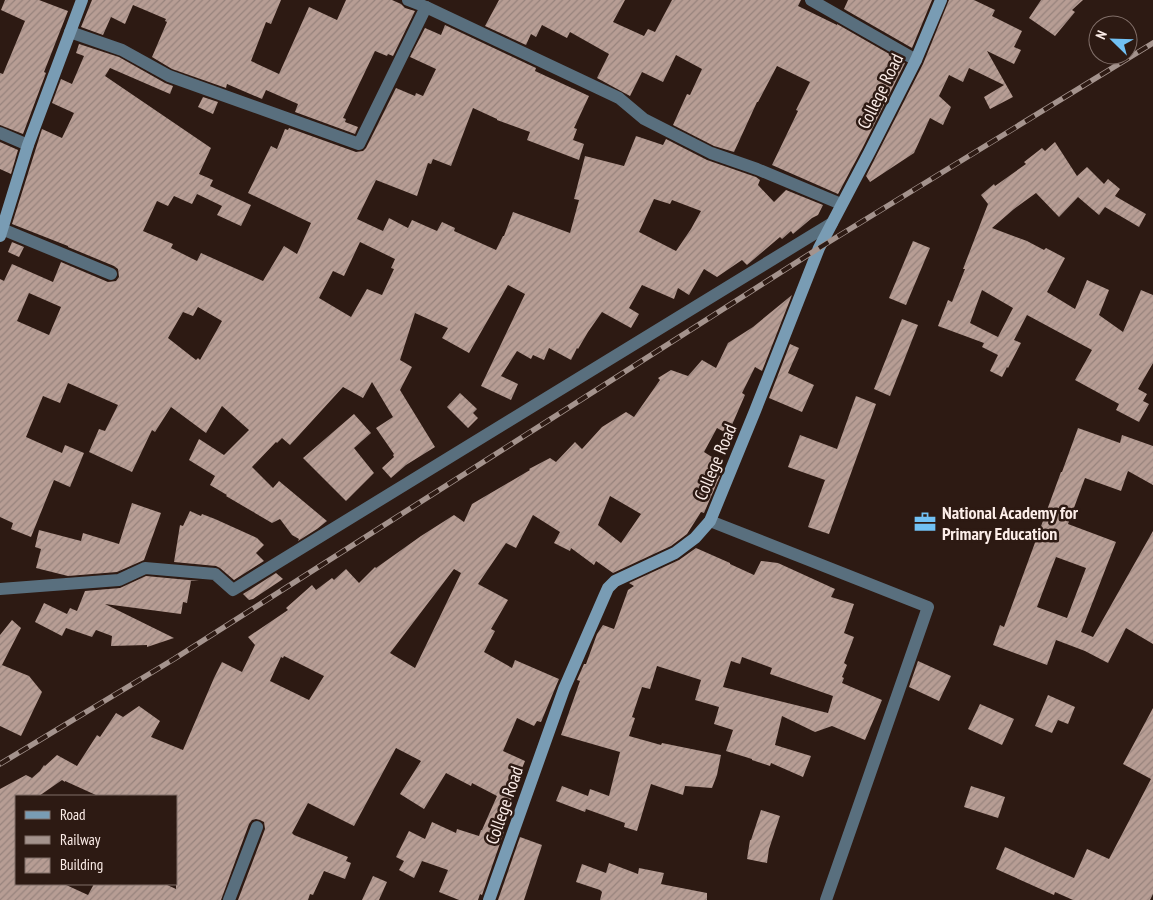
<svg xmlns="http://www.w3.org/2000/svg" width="1153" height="900" font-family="'PT Sans Narrow',sans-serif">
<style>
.building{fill:url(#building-hatch);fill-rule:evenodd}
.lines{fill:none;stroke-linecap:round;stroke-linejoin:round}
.street{stroke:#596f7e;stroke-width:12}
.secondary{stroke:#799cb4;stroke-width:12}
.rail-casing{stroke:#a4938d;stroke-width:5.5}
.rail{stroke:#2d1a13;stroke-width:4;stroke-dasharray:11;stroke-linecap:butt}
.labels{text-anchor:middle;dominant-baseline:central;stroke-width:5;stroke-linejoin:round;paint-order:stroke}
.street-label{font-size:18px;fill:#fcede8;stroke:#2d1a13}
.poi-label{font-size:18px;font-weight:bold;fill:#fcede8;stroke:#2d1a13;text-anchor:start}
</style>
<defs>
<pattern id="building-hatch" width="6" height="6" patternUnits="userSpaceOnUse" patternTransform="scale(1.25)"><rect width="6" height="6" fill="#b79d94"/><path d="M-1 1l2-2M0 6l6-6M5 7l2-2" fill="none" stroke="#97837d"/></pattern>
</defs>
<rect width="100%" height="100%" fill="#2d1a13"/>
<g class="building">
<polygon points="5,0 39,0 68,11 44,72 46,73 23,134 0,125 0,73 3,74 25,21 1,10"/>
<polygon points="92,0 281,0 271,24 266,22 251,61 279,74 309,7 337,20 346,0 392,0 401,4 405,8 415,11 393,56 388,54 387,56 375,51 343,118 346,119 345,122 358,127 355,134 295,112 298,104 266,90 262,99 227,84 226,88 172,69 152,57 167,22 165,21 166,19 133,5 125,24 111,17 103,35 81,27"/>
<polygon points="499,0 625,0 613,22 644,36 648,29 655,32 672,0 801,0 798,6 837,25 837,24 905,63 862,149 838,194 772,165 798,111 796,110 810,82 777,66 758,102 757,102 734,152 714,146 673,125 687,94 690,95 702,69 676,55 663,82 642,72 630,96 597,78 609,54 570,32 567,38 542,25 536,37 531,34 526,45 485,26"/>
<polygon points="848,0 932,0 912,48 844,9"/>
<polygon points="949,0 974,0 995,10 992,16 1022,31 1014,47 1021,50 1014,64 987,51 1013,97 990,109 984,97 1004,85 969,68 963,82 949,75 939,96 951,107 943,125 930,118 914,153 870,182 866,176 923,64"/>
<polygon points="1041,0 1083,0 1072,10 1075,12 1055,36 1029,18"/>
<path d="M445 25 536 68 535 71 589 96 574 128 577 129 573 140 584 144 579 160 527 140 530 132 497 120V119L473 108 451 166 433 159 431 164 428 163 417 196 376 180 357 219 383 231 389 218 408 228 412 220 437 231 442 222 455 228 454 231 496 250 503 236H504L513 212 570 233 579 200 574 199 585 156 624 166 636 136 663 145 666 139 707 160 756 177 760 180 758 185 774 202 786 190 823 205 818 215 812 218 793 234 791 231 782 239 780 237 747 265 742 260 717 277 704 269 689 295 678 288 674 299 642 285 629 308 639 314 631 328 602 312 588 332 578 349 577 348 571 360 549 348 544 360 533 355 531 359 517 351 501 376 518 384 511 400 481 386 525 294 508 285 469 353 442 338 448 328 415 313 400 360 412 367 400 390 435 447 406 465 391 478 382 468 394 457 393 455 394 454 376 428 393 417 372 382 363 398 343 387 290 445 282 438 277 443 276 442 252 467 273 488 279 481 327 521 317 529 298 541 299 539 292 535 280 519 272 523 226 496 227 495 210 485 215 476 189 460 199 439 224 455 249 430 222 406 206 433 171 407 155 432 152 430 132 472 89 452 99 429 105 431 118 405 68 383 60 403 43 396 26 437 62 453 65 445 84 453 70 487 54 480 31 537 11 529 13 523 0 517V279L4 281 12 264 53 282 61 262 108 282 116 281 119 277 118 269 114 266 68 247V246L12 224 42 129 62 138 74 113 52 103 61 79 72 84 84 56 76 53 79 44 119 57 165 83 173 86 170 94 110 68 105 76 211 148 199 174 213 180 210 186 251 205 241 226 217 215 222 206 197 194 192 204 174 196 168 206 157 201 143 231 173 244 171 248 197 261 201 253 263 281 284 246 297 254 311 223 248 193 271 146 277 149 285 129 288 130 289 128 356 152 363 151 366 148 396 88 415 96 416 93 423 96 436 69 410 57 425 28 441 35ZM654 199 670 204 672 200 701 211 691 229 676 251 639 232ZM360 242 395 259 391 268 394 269 382 295 367 289 351 317 319 298 333 271 344 276ZM29 293 61 307 49 335 17 321ZM198 307 222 321 200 360 198 358 196 360 168 338 183 312 193 316Z"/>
<polygon points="203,97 218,102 213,114 198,107"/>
<polygon points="0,142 18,150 11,174 0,169"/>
<path d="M1055 142 1077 176 1087 167 1104 184 1108 179 1120 189 1115 196 1146 214 1139 227 1105 207 1099 215 1078 197 1059 217 1036 193 1014 209 992 228 1027 241 1044 250 1046 248 1065 258 1047 292 1075 309 1087 280 1109 290 1099 315 1123 332 1141 290 1153 295V363L1138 389 1147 394 1143 401 1149 404 1139 422 1116 410 1119 404 1075 380 1092 350 1027 315 1014 340 1021 343 1008 368 1007 367 1002 377 990 371 998 355 982 347 984 343 938 326 948 300 952 302 965 269H963L988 204 981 195 994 184 995 186 1026 164 1024 162 1042 148 1045 151ZM982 290 1013 308 998 337 970 323Z"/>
<polygon points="913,241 930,248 906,305 889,298"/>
<polygon points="12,242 24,247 19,257 8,252"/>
<path d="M792 295 762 371 755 367 742 393 745 395 728 434 717 428 704 452 712 457 711 460 722 465 717 474 720 476 704 513 701 512 687 534 671 546 613 573 596 561 594 565 571 548 570 551 554 543 560 532 533 515 516 548 506 543 478 584 508 600 491 629 495 631 484 652 512 668 515 660 559 679 541 722 537 721 534 726 517 718 503 751 525 761 519 776 511 792 514 793 498 830 504 832 482 895 480 894 478 900H459L439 892 448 870 422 861 414 878 399 870 404 861 396 857 409 831 425 839 432 822 456 833 457 829 479 836 481 830H482L497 796 472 783 471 786 446 773 424 809 400 794 421 761 396 748 354 826 308 803 292 833 294 835 348 857 346 861 351 863 345 879 324 871 313 895 310 894 308 900H238L265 829 264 822 260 820 256 819 252 820 249 824 221 900H0V789L26 775 32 778 40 771 44 765 45 766 57 755 77 766 97 735 100 737 116 713 123 717 139 706 160 721 151 737 183 750 214 678 222 662 242 672 255 645 248 637 288 610 286 608 312 585 316 590 332 578 334 580 346 569 359 583 375 567 376 568 421 536 454 515 464 522 472 504 530 470 529 469 550 458 556 462 575 442 582 449 602 427 626 412 634 417 660 380 658 378 671 370 688 376 702 360 716 368 728 343 753 327ZM610 496 641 514 621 543 598 525ZM454 569 461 573 415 668 390 653ZM284 656 324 676 309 700 270 681 281 657 283 658ZM62 780 65 782V781L98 796H176V889L165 884H94L88 895 64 884H16V796H39Z"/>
<polygon points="902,319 918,325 890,396 874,389"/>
<polygon points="790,344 799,348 788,373 814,385 802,412 769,398"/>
<polygon points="460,393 477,409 473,413 478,418 468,428 447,407"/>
<polygon points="856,396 876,404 829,534 808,527 825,480 788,467 800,435 837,449"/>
<polygon points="354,414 371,433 354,448 374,473 346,501 303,458"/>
<path d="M1078 428 1120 443 1122 435 1153 446V485L1128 471 1121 491 1085 478 1068 524 1116 542 1081 632 1093 637 1153 531V644L1126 628 1108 663 1085 651 1056 640 1047 665 993 645 1000 625 1004 627 1061 472H1062ZM1056 557 1086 568 1067 618 1037 607Z"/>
<polygon points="132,503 161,513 144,560 117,572 68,576 36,568 41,549 35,547 39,530 81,541 83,533 119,544"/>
<polygon points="190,511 201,516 202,514 215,519 257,538 264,545 256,553 264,561 234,580 220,568 216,566 174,562 180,525 183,526"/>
<path d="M696 548 730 563V564L754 575 761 561 778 563 835 589 831 597 854 604 844 633 854 637 844 663 847 665 842 677 844 678 842 683 882 700 865 740 832 726 815 732 782 716 775 745 811 756 803 777 771 763 770 766 752 760V759L726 751 733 730 714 724 719 707 695 700 701 680 657 666 650 689 642 687 632 717 635 718 629 736 661 745 662 743 721 755 717 775 712 788 685 786 683 795 651 784 637 831 624 827 625 823 586 809 585 812 556 801 562 786 588 796 590 789 609 796 620 752 561 735 580 681 577 680 584 664H586L597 634 603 625 614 629 628 590 634 586 629 583 679 560ZM742 657 772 668 770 674 833 696 828 713 723 687 731 661 740 664Z"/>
<polygon points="276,573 283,579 253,599 249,600 243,594"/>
<polygon points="146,576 199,581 191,581 187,603 183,602 181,614 105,604 174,638 147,647 147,645 111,646 112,636 96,630 92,637 66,628 62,636 35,622 44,603 67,614 70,608 77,611 85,591 120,588"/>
<polygon points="12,620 21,628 2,665 29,676 42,692 21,736 0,726 0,635"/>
<polygon points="918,661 951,676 939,701 909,687"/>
<polygon points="1048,695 1075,707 1068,724 1058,720 1052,733 1035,726"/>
<polygon points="980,704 1014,719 1002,745 968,729"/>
<polygon points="1153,708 1153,894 1150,900 1073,900 1055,892 1054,895 996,869 1005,847 1074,878 1087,849 1109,859 1151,779 1123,764"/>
<polygon points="971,786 1005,797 998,818 964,807"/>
<polygon points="761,810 780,816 769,849 767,863 747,859 750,840 751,840"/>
<polygon points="520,837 542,845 524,900 498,900"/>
<polygon points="609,863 638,874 639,868 664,873 661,884 707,893 707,900 600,900 602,892 600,890 576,882 582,864 606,873"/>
<polygon points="373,876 387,882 379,900 362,900"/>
</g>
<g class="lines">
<g class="street">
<polyline points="408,0 426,7 619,98 644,119 711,153 757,169 841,204"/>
<polyline points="811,0 916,60"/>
<polyline points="70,32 122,50 169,76 359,144 426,7"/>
<polyline points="0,133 28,145"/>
<polyline points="2,229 111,274"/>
<polyline points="710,521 928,607 826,900"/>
<polyline points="0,589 119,580 145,568 215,574 233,590 832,223"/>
<polyline points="229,900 257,827"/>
</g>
<g class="secondary">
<polyline points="0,236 28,145 82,0"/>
<polyline points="489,900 564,689 604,597 608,588 615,581 675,553 695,538 710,521 755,411 819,248 869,153 916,60 941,0"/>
</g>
<g class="rail-casing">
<polyline id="rail" points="0,764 174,659 819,248 1153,43"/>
</g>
<use href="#rail" class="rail"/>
</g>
<defs>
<g id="office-bare" transform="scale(1.725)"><path d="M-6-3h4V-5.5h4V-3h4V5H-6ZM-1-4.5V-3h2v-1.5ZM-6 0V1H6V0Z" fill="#71c1f4" stroke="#2d1a13" stroke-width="2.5" paint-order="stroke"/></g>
</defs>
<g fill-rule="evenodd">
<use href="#office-bare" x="925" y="522"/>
</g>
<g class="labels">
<g class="street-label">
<text transform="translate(880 91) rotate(-64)">College Road</text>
<text transform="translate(715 462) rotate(-67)">College Road</text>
<text transform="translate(504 805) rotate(-71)">College Road</text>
</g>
<g class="poi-label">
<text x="942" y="512">National Academy for<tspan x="942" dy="21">Primary Education</tspan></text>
</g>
</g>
<rect x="15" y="795" width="162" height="90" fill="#2d1a13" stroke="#806e68"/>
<rect x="25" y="811" width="25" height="8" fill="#799cb4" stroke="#806e68"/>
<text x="60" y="820" font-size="15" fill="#fcede8">Road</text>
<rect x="25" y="836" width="25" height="8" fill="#a4938d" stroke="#806e68"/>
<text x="60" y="845" font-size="15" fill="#fcede8">Railway</text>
<rect x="25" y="858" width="25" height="15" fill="url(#building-hatch)" stroke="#806e68"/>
<text x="60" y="870" font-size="15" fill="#fcede8">Building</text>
<g transform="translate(1113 40) rotate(293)"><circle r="24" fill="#2d1a13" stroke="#806e68"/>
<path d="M0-4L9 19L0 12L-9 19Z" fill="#71c1f4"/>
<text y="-8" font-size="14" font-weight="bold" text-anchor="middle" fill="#fcede8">N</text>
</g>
</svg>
